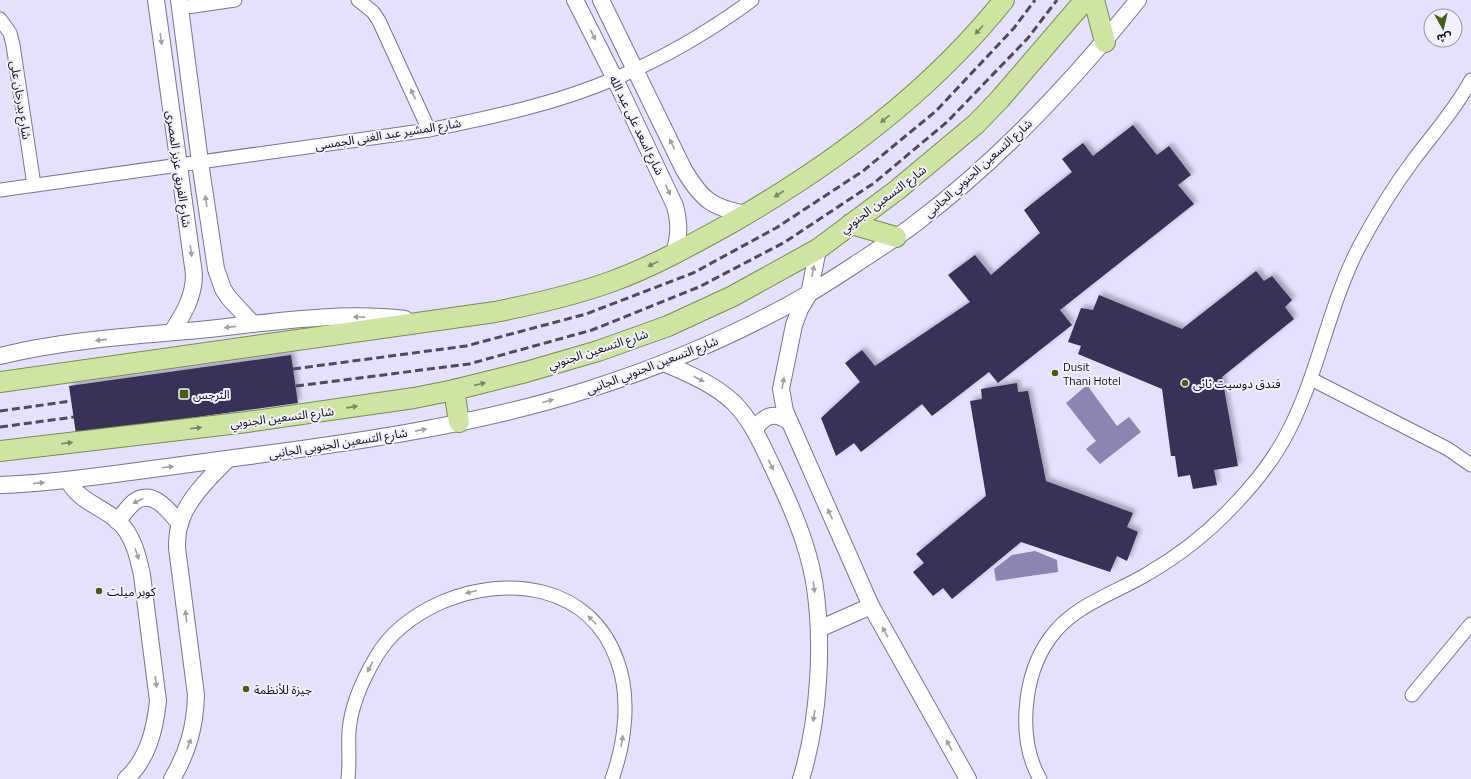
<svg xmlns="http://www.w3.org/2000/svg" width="1471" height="779" font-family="'Titillium Web','Noto Sans Arabic',sans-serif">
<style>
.water{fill:#8c84b2}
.building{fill:#393158;filter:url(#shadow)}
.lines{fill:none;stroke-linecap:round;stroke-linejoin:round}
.minor-casing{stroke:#79758f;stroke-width:15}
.tertiary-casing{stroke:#79758f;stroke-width:18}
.primary-casing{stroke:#768f4a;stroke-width:22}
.minor{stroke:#fff;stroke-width:13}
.tertiary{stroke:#fff;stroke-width:16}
.primary{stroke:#cee5a2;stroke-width:20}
.rail{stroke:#4e4b5a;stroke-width:3;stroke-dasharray:8 4;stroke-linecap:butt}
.oneway{fill:#798564}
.oneway2{fill:#a09fa3}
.poi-dot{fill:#475f0b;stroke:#f1f0fc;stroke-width:1.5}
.labels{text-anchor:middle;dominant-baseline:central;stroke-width:4;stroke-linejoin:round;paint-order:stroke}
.street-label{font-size:12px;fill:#110f19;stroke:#f1f0fc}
.poi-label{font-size:12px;fill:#110f19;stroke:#f1f0fc;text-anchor:start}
</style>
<defs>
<filter id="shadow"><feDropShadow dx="3.5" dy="-3.5" stdDeviation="2" flood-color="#0004"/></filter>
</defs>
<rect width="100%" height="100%" fill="#e4e0fd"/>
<g class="water">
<polygon points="1087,385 1117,426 1129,417 1141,432 1100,464 1086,449 1096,441 1066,403"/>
<polygon points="1035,551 1057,560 1058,572 996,581 994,569 1012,555"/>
</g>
<g class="building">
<polygon points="1133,125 1157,155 1169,146 1191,175 1178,185 1194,204 1060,310 1072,325 998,383 989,372 932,416 922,404 861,452 854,443 836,456 821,418 860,382 845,363 862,350 875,366 970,302 948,275 975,255 991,275 1040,233 1024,210 1072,172 1062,159 1083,143 1093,156"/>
<polygon points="1256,271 1264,281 1272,276 1292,300 1285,307 1294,319 1222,377 1238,466 1214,470 1217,485 1193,489 1190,475 1178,477 1175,456 1171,456 1162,389 1078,354 1081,346 1068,342 1081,308 1093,310 1099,295 1182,329"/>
<polygon points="291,355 298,403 76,434 69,386"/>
<polygon points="1017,383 1018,392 1028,391 1046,481 1133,513 1127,527 1138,532 1127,561 1117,556 1110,572 1021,542 952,599 943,588 933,596 913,572 924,563 916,554 986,496 970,401 982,399 981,389"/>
</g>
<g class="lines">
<g class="minor-casing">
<g id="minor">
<polyline points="358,0 373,12 379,21 429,130"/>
<polyline points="180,8 235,0"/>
<polyline points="0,19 10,33 13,45 34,185"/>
<path d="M0 190 429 130C492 117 556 104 616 78 664 58 710 31 752 0"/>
<polyline points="1311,379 1448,449 1471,465"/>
<polyline points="1412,695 1471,624"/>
<path d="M348 779C350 763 348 747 349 731 351 705 363 679 376 657 391 631 415 614 442 602 508 574 590 585 617 660 631 697 625 743 612 779"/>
<path d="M1040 779C1017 739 1023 675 1050 638 1073 605 1114 594 1147 574 1180 555 1210 531 1235 504 1256 482 1276 456 1289 430 1319 371 1329 305 1359 247 1376 215 1394 186 1415 158 1434 133 1456 108 1471 80"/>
</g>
</g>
<g class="tertiary-casing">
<g id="tertiary">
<path d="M156 0 194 274C194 297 184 313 172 332"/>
<polyline points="179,0 200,162 216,269 223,289 229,298 253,324"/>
<path d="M575 0 615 79 675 206C680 225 679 236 674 254"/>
<path d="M601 0 684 170C702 200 712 208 747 214"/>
<polyline points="818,249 809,294 800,309 794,325 781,389 785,411 871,606 968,779"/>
<path d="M0 356C65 340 133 336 199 330 267 323 336 311 405 319"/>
<path d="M664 363C689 374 714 384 734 403 752 421 762 445 773 468 790 504 807 541 814 581 824 642 819 721 801 779"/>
<path d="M755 429C764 416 774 411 788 421"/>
<path d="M68 480C78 501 101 506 118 521 133 535 138 556 142 575L158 701C155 729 148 759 126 779"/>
<path d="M0 485C39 484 77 479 115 474 160 468 205 462 249 456 364 441 480 424 590 389 666 365 740 333 808 294 829 282 848 269 868 256 884 245 901 235 916 223 998 161 1074 80 1138 0"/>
<path d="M117 521C123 515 128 507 134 502 153 488 169 511 180 524"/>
<polyline points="819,629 871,606"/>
<path d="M172 779C188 752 195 727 196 695L177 548C177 540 177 532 180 524 186 500 211 476 228 459"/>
</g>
</g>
<g class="primary-casing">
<g id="primary">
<polyline points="1094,0 1105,42"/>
<polyline points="851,224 896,237"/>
<path d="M0 382 495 312C535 304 575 295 613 281 654 266 693 244 731 223 834 164 930 93 1004 0"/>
<polyline points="454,390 459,422"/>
<polyline points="0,451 247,422 414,398 454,390 526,372 598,351 668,326 733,296 818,249 897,190 976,124 1000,99 1085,0"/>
</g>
</g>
<use href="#minor" class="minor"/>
<use href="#tertiary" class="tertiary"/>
<use href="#primary" class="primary"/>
<g class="rail">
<polyline points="293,369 466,346 586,314 693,273 776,228 863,171 936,111 1014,28 1035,0"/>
<polyline points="296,386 469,364 592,330 699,287 785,242 874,183 947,122 1028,38 1057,0"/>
<polyline points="0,411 71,401"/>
<polyline points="0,427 74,417"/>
</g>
</g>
<defs><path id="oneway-solid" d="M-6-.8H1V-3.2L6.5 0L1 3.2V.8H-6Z"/></defs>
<g class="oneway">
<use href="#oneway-solid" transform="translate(979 30) rotate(132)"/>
<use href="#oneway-solid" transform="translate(885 119) rotate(140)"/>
<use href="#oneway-solid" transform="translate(779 194) rotate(147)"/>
<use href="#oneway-solid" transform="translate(653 264) rotate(154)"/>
<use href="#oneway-solid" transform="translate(480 384) rotate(-13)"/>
<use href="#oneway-solid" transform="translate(352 407) rotate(-8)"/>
<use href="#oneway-solid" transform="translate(196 428) rotate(-7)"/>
<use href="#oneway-solid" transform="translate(67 443) rotate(-7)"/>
</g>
<g class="oneway2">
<use href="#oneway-solid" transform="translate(593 35) rotate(63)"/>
<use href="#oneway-solid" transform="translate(161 39) rotate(82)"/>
<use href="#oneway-solid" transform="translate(413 94) rotate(-115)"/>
<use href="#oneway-solid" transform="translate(672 144) rotate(-116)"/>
<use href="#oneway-solid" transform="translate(668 190) rotate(64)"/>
<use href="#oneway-solid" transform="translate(206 201) rotate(-98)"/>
<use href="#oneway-solid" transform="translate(191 251) rotate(82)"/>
<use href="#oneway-solid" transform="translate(813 271) rotate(-79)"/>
<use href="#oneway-solid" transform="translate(359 317) rotate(-179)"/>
<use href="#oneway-solid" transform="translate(230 327) rotate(174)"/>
<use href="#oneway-solid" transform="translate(101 340) rotate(174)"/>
<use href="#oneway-solid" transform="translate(699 379) rotate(28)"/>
<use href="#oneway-solid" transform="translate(783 383) rotate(-80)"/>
<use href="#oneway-solid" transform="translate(548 401) rotate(-15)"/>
<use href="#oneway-solid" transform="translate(421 430) rotate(-11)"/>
<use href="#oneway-solid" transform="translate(771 465) rotate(64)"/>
<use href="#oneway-solid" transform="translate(168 467) rotate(-7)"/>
<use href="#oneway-solid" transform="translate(39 483) rotate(-5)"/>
<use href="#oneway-solid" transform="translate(138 501) rotate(154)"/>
<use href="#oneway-solid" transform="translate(830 514) rotate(-114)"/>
<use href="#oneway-solid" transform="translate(137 554) rotate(71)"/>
<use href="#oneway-solid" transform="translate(814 587) rotate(83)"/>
<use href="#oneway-solid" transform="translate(471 592) rotate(166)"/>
<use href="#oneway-solid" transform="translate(186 616) rotate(-97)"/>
<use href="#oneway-solid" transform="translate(592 620) rotate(-135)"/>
<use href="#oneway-solid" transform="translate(885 632) rotate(-119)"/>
<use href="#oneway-solid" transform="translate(370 667) rotate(117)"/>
<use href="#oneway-solid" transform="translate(156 682) rotate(83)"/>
<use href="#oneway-solid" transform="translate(814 716) rotate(99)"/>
<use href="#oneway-solid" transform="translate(622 741) rotate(-81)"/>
<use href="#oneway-solid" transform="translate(189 744) rotate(-70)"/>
<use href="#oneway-solid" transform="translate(949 745) rotate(-119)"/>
</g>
<g class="poi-dot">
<circle cx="1055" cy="373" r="4"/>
<circle cx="1185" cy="383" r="4"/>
<rect x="179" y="389" width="10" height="10" rx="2"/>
<circle cx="99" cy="591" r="4"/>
<circle cx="246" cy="689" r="4"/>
</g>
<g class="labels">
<g class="street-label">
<text transform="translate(21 100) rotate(81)">شارع بدرخان على</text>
<text transform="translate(637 125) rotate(64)">شارع اسعد على عبد الله</text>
<text transform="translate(388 134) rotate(-9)">شارع المشير عبد الغنى الجمسى</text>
<text transform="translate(978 168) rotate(-42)">شارع التسعين الجنوبي الجانبى</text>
<text transform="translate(179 169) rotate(82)">شارع الفريق عزيز المصرى</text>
<text transform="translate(883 199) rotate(-37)">شارع التسعين الجنوبي</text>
<text transform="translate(598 349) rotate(-18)">شارع التسعين الجنوبي</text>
<text transform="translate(652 365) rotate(-21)">شارع التسعين الجنوبي الجانبى</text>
<text transform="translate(282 417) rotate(-7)">شارع التسعين الجنوبي</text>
<text transform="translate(338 443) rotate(-9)">شارع التسعين الجنوبي الجانبى</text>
</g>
<g class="poi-label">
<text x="1063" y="366">Dusit<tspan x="1063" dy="14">Thani Hotel</tspan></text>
<text x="1193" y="383">فندق دوسيت ثانى</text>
<text x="193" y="394">النرجس</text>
<text x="107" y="591">كوبر ميلت</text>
<text x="254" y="689">جيزة للأنظمة</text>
</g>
</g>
<g transform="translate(1443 28) rotate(172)"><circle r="19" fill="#f1f0fc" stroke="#9796a1"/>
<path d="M0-3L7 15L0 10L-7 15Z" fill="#475f0b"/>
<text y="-6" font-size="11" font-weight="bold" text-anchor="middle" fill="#110f19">ش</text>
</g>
</svg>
